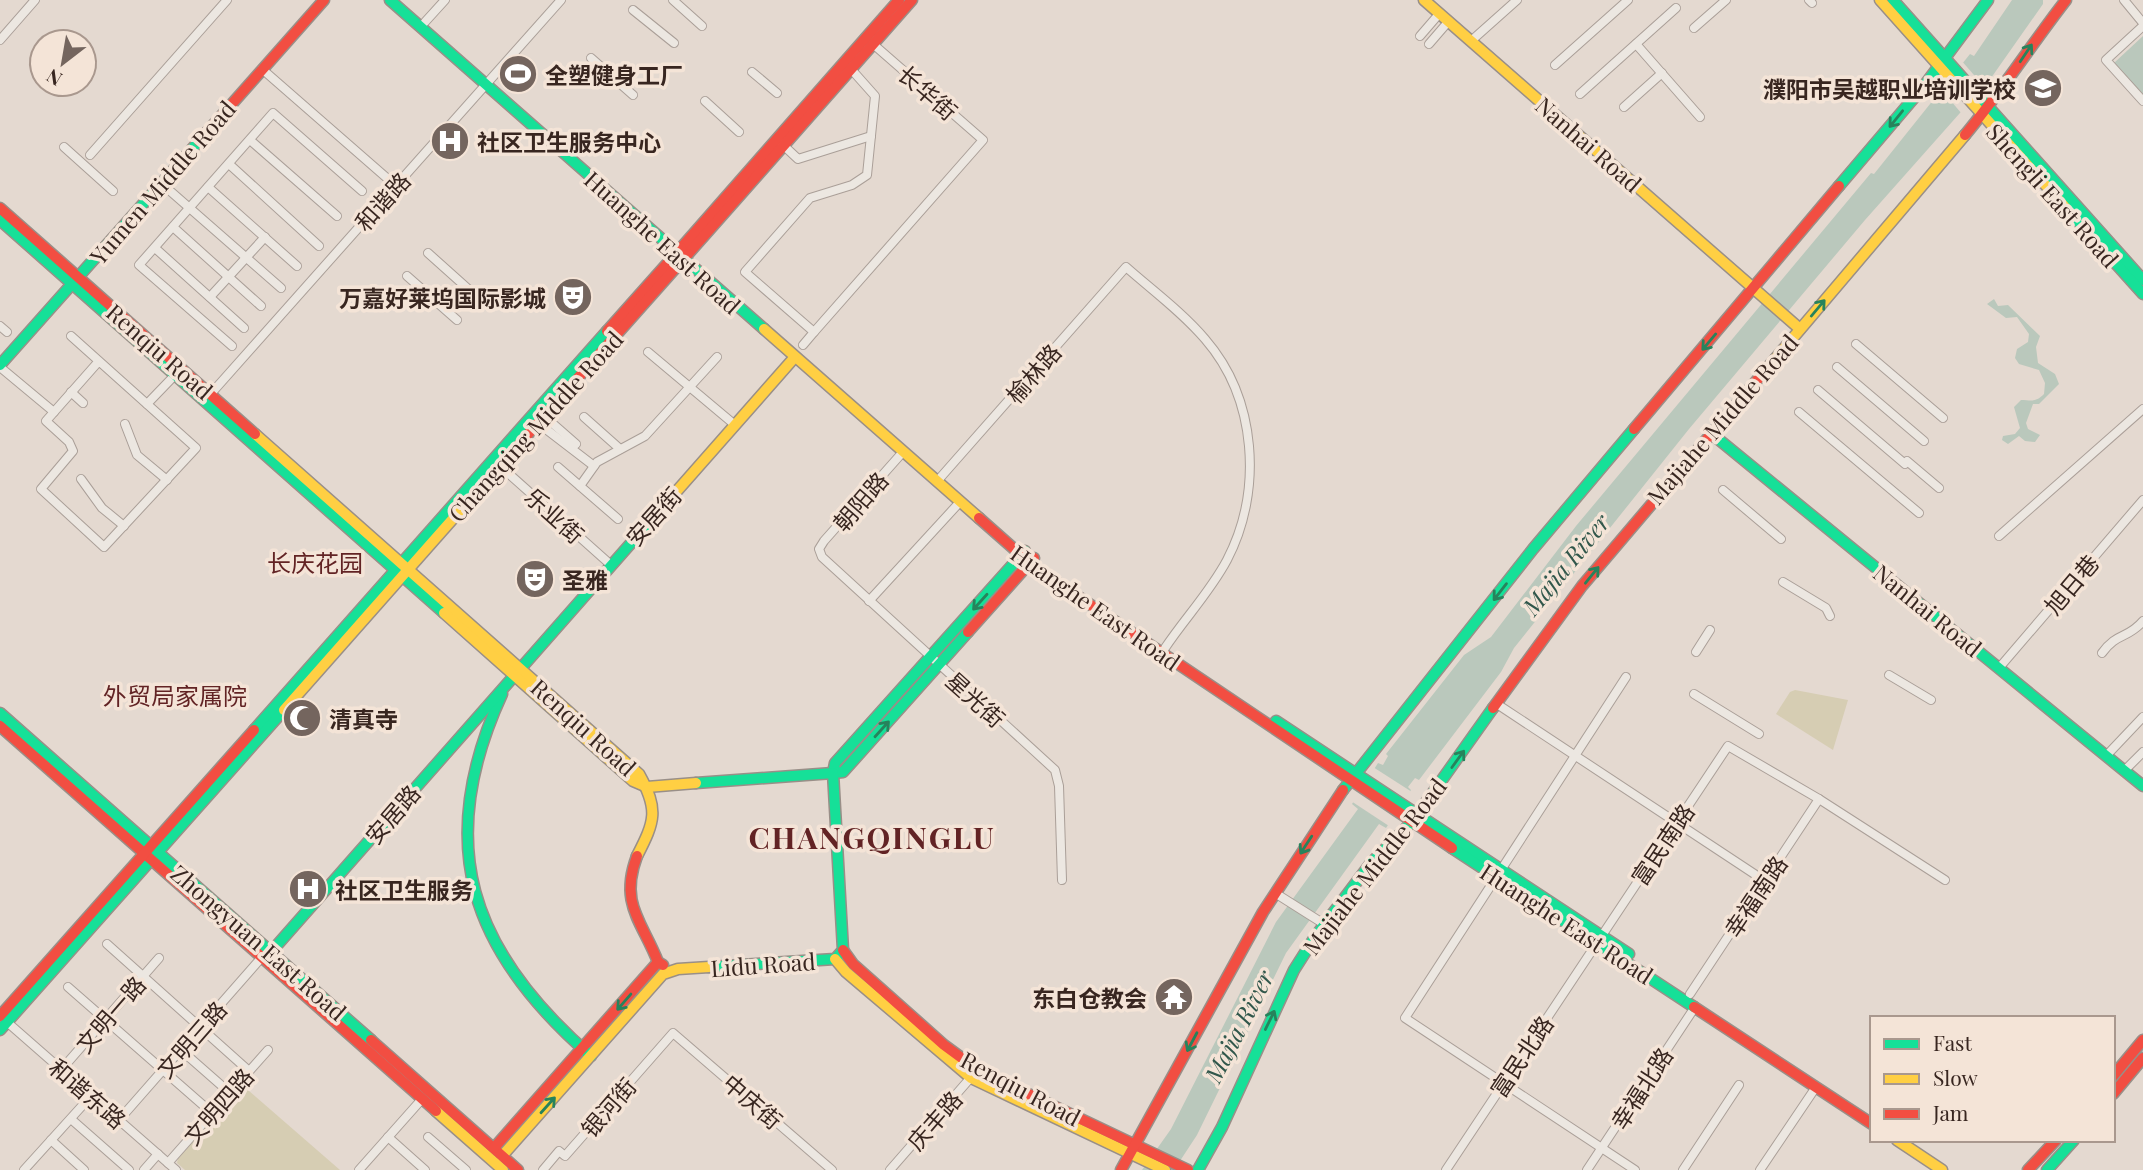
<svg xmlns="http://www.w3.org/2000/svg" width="2143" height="1170" font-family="'Playfair Display','Noto Sans SC',serif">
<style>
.green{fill:#d6cdb3}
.water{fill:#bac8bc}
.pier{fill:#e4d9d0}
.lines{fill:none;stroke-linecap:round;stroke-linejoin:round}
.street-casing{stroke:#aa9f98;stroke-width:10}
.fast-casing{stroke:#998f88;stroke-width:13}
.slow-casing{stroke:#998f88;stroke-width:13}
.jam-casing{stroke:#998f88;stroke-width:13}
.street{stroke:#ece7e1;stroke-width:8}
.fast{stroke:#16e098;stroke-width:10}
.slow{stroke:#ffcf43;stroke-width:10}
.jam{stroke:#f24e42;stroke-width:10}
.oneway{stroke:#27835c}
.labels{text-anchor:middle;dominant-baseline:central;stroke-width:7;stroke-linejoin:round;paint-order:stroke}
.poi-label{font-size:23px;font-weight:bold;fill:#382620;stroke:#f4e4d7;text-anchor:start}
.street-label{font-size:23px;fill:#382620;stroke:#f4e4d7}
.neighbourhood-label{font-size:24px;fill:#622324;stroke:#f4e4d7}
.water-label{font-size:24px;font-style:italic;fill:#31574b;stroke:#f4e4d7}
.district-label{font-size:30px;font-weight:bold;letter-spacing:2px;fill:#622324;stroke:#f4e4d7}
</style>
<rect width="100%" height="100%" fill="#e4d9d0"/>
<g class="green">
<polygon points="1795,690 1848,700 1833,750 1776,714 1790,692"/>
<polygon points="241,1084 340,1170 185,1170 177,1163 178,1158"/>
</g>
<g class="water">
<polygon points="2012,0 2043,0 2043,4 1991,78 1865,220 1689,429 1514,648 1501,672 1419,780 1415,778 1408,787 1411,790 1386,828 1379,824 1286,953 1197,1135 1174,1170 1142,1170 1171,1129 1276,922 1358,809 1352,804 1378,763 1383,765 1388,756 1386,754 1464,655 1491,637 1576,526 1871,173 1874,174 1970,54 1974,56"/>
<polygon points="2143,36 2143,95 2114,63"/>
<path d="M1994 299 1998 306 2008 305 2040 336 2036 347 2038 363 2055 374 2059 384 2039 404H2033L2026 423 2028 429 2040 435 2035 442 2025 441 2019 436 2008 444 2002 440 2003 436 2015 434 2020 428 2014 407 2021 400C2031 400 2035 403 2044 394L2045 383 2039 370 2019 364 2015 358 2017 349 2028 342 2029 334 2017 317 2006 318 1987 304Z"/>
</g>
<g class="pier">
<polygon points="1961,60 1986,89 1962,114 1939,87"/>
<polygon points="1373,767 1412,792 1389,826 1351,801"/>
</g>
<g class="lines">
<g class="street-casing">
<g id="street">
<polyline points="673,0 702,26"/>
<polyline points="1809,0 1812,3"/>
<polyline points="2124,0 2143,23"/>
<polyline points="633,10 674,43"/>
<polyline points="425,22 445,0"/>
<polyline points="2143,26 2106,60 2143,101"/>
<polyline points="1694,28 1726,0"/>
<polyline points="1420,36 1439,14"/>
<polyline points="0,40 35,0"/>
<polyline points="1471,41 1517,0"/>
<polyline points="1429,44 1448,22"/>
<polyline points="1636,44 1700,117"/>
<polyline points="591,58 633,95"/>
<polyline points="1555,65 1628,0"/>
<polyline points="262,69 396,186"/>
<polyline points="752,72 777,93"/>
<polyline points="1580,94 1676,8"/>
<polyline points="705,101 739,132"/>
<polyline points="1624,107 1662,73"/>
<polyline points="250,140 337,216"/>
<polyline points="782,144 798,159 871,136"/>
<polyline points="64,147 113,191"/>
<polyline points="90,155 227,0"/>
<polyline points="229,164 319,246"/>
<polyline points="161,183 281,288"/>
<polyline points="208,187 297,266"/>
<polyline points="173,227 261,306"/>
<polyline points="155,248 244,328"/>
<polyline points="428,253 476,296"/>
<polyline points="407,276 457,320"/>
<polyline points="210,297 265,237"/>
<polyline points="0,326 7,332"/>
<polyline points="814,332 983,140 873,44"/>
<polyline points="71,336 196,448 104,547 41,489 73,451 69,442 46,421 99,361"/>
<polyline points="1856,344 1943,418"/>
<polyline points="803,345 814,332 745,272 810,198 852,185 867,175 875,96 851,69"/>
<polyline points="232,346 139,265 273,113 362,191"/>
<polyline points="648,352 735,425"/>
<polyline points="0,367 54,412"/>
<polyline points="1837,367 1924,441"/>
<polyline points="1818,390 1905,464"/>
<polyline points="71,392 83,403"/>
<polyline points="208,397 561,0"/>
<polyline points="147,404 174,376"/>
<polyline points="1799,412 1919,513"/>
<polyline points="544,416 576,444"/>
<polyline points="584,417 620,449"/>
<polyline points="538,423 594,466"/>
<polyline points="125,424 137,455 167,480"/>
<polyline points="902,453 824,541 819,549 822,557 1055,770 1059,786 1062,880"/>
<polyline points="1907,461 1939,488"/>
<polyline points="499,465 611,565"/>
<polyline points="558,467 618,519"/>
<path d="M940 478 1126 267C1152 290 1182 312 1205 339 1257 399 1263 491 1227 560 1210 592 1185 618 1165 648"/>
<polyline points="81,479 102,508 124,526"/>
<polyline points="580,486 597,462 645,436 717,357"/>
<polyline points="1723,490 1781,539"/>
<polyline points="1999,536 2143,409"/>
<polyline points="1783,582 1826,608 1830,616"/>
<polyline points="869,601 959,503"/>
<polyline points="1696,652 1710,630"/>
<path d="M2102 653C2117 632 2128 639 2143 621"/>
<polyline points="1999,668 2143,500"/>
<polyline points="1889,675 1931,700"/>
<polyline points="1626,677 1405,1018 1635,1170"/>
<polyline points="1694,694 1759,734"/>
<polyline points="1497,704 1765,881"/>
<polyline points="2106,756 2143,717"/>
<polyline points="2124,771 2143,752"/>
<polyline points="1275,893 1324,924"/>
<polyline points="107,944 249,1071"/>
<polyline points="68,987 212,1113"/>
<polyline points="1690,994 1819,799"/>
<polyline points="7,1022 176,1170"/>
<polyline points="181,1050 230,1093"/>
<polyline points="61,1070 159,958"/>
<polyline points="71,1119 129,1170"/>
<polyline points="119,1120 262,957"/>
<polyline points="388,1137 425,1170"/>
<polyline points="428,1137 466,1170"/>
<polyline points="51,1140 84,1170"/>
<polyline points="168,1163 268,1050"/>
<polyline points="24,1170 91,1096"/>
<polyline points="144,1170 158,1154"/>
<polyline points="359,1170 422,1099"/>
<polyline points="543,1170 559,1151 565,1156 673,1033 832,1170"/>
<polyline points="890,1170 973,1075"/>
<polyline points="1446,1170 1728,746 1819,799 1945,880"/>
<polyline points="1587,1170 1695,1007"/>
<polyline points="1683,1170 1739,1085"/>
<polyline points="1760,1170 1816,1087"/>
</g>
</g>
<g class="fast-casing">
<g id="fast">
<polyline points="390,0 764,329"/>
<polyline points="1893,0 2143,280"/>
<polyline points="1839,186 1924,86 1988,0"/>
<polyline points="2066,208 2143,294"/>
<polyline points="0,220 444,613"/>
<polyline points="0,365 199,141"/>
<polyline points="1712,434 2143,786"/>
<polyline points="968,632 843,772 833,773 835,763 1025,551"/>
<path d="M502 694C433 844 470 951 591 1056"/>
<polyline points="0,713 371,1040"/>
<polyline points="1276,721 1629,954"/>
<polyline points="254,730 607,331"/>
<polyline points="696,783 833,773 843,950 835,959 709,967"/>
<polyline points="1343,790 1533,549 1634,429"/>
<polyline points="1452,848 1694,1007"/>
<polyline points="271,952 654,517"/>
<polyline points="0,1030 284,710"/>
<polyline points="1198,1170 1222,1127 1294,970 1315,937 1371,863 1412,822 1493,708"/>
<polyline points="2047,1170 2074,1140"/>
</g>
</g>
<g class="slow-casing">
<g id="slow">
<polyline points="1424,0 1800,329"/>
<polyline points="1880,0 2066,208"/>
<polyline points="764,329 979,518"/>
<polyline points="1775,359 1965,135"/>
<path d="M255 434 639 774C659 810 655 821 637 856"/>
<polyline points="654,517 794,358"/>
<polyline points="444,613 633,781 647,787 696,783"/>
<polyline points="284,710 473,496"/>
<polyline points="835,959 846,972 971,1078 1165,1170"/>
<polyline points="436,1111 503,1170"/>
<polyline points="1897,1140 1942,1170"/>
<polyline points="502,1156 663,974 678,969 709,967"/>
</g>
</g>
<g class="jam-casing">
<g id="jam">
<path d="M1965 135C2001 92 2031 45 2066 0"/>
<polyline points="199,141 324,0"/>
<polyline points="0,208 255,434"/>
<polyline points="681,248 899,0"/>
<polyline points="688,254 912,0"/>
<polyline points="607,331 681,248"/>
<polyline points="1634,429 1839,186"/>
<polyline points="473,496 688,254"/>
<polyline points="979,518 1037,569 1452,848"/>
<polyline points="968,632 1034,558"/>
<polyline points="1493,708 1582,586 1775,359"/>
<polyline points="0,726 436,1111"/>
<path d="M637 856C619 904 642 921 658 962"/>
<polyline points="843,950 853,964 944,1045 978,1070 1188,1170"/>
<polyline points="1694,1007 1872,1124"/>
<polyline points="0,1016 254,730"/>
<polyline points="371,1040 518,1170"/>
<polyline points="2113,1076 2143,1040"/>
<polyline points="2113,1094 2143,1058"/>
<polyline points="494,1148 658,962 663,965"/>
<polyline points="1121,1170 1263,912 1343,790"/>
<polyline points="2028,1170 2056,1140"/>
</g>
</g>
<use href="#street" class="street"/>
<use href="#fast" class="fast"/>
<use href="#slow" class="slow"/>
<use href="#jam" class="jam"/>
</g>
<defs><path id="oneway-shaft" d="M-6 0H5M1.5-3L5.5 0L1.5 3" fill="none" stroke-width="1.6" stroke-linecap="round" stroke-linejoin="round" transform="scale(1.75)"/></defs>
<g class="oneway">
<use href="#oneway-shaft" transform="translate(2026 53) rotate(-56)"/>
<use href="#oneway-shaft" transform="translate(1896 119) rotate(129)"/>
<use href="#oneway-shaft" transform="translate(1818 308) rotate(-50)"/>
<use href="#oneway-shaft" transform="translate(1709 342) rotate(130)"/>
<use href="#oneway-shaft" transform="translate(1592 575) rotate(-51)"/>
<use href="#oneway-shaft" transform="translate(1500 592) rotate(128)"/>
<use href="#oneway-shaft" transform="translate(980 602) rotate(132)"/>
<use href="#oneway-shaft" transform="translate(882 729) rotate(-48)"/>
<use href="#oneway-shaft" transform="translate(1458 759) rotate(-54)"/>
<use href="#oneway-shaft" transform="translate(1306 845) rotate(123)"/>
<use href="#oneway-shaft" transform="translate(624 1002) rotate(131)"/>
<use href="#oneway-shaft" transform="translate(1270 1020) rotate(-64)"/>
<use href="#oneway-shaft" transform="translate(1192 1042) rotate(118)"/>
<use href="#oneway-shaft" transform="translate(548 1105) rotate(-48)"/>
</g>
<defs>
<g id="stadium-disc" transform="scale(2.0125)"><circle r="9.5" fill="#74655e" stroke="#f4e4d7"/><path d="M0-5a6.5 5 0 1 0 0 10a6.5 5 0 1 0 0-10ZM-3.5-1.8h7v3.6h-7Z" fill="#fff"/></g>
<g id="university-disc" transform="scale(2.0125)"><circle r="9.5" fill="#74655e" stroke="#f4e4d7"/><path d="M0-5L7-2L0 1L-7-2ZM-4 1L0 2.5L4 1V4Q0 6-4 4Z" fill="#fff"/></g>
<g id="hospital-disc" transform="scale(2.0125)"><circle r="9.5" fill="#74655e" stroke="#f4e4d7"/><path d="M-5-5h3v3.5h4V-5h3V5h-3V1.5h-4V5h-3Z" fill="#fff"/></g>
<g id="theatre-disc" transform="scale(2.0125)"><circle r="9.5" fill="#74655e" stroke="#f4e4d7"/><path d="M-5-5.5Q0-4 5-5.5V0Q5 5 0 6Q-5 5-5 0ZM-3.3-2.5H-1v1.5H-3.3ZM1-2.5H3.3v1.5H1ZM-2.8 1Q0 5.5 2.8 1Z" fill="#fff"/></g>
<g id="mosque-disc" transform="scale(2.0125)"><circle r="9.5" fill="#74655e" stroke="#f4e4d7"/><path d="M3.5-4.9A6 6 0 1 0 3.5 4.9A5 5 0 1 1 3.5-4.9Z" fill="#fff"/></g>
<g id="temple-disc" transform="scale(2.0125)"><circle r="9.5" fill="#74655e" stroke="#f4e4d7"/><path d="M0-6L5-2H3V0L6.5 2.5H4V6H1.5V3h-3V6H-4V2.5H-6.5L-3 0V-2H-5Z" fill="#fff"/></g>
</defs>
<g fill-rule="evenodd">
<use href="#stadium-disc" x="518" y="74"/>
<use href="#university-disc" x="2043" y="88"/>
<use href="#hospital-disc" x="450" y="141"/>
<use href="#theatre-disc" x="573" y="297"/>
<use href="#theatre-disc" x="535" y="579"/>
<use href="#mosque-disc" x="302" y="718"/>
<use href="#hospital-disc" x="308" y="889"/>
<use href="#temple-disc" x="1174" y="997"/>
</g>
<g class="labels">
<g class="poi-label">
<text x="545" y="74">全塑健身工厂</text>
<text x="2016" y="88" text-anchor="end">濮阳市吴越职业培训学校</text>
<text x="477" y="141">社区卫生服务中心</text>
<text x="546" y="297" text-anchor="end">万嘉好莱坞国际影城</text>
<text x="562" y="579">圣雅</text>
<text x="329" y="718">清真寺</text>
<text x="335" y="889">社区卫生服务</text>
<text x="1147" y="997" text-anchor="end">东白仓教会</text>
</g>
<g class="street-label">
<text transform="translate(928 92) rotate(41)">长华街</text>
<text transform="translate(1589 144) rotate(41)">Nanhai Road</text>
<text transform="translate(162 182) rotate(-49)">Yumen Middle Road</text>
<text transform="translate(2053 195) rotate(48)">Shengli East Road</text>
<text transform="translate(382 201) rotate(-48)">和谐路</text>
<text transform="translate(663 242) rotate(42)">Huanghe East Road</text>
<text transform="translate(160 351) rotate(41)">Renqiu Road</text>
<text transform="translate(1033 373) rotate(-49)">榆林路</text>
<text transform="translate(1722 419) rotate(-49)">Majiahe Middle Road</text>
<text transform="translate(535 426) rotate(-48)">Changqing Middle Road</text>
<text transform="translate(860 501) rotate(-49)">朝阳路</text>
<text transform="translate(555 515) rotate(42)">乐业街</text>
<text transform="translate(653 516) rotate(-48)">安居街</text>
<text transform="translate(2071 584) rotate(-50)">旭日巷</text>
<text transform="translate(1096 607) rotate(35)">Huanghe East Road</text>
<text transform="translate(1928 610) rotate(39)">Nanhai Road</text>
<text transform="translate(976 699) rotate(42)">星光街</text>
<text transform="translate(584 727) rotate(42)">Renqiu Road</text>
<text transform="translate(392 814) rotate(-49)">安居路</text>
<text transform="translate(1662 844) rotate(-56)">富民南路</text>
<text transform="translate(1374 866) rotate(-52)">Majiahe Middle Road</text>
<text transform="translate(1755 896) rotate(-56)">幸福南路</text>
<text transform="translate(1567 923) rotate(33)">Huanghe East Road</text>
<text transform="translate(259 942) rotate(41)">Zhongyuan East Road</text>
<text transform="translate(763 964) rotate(-4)">Lidu Road</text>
<text transform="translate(110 1014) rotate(-49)">文明一路</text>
<text transform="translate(191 1039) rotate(-49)">文明三路</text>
<text transform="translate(1521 1056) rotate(-56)">富民北路</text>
<text transform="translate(1021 1088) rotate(28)">Renqiu Road</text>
<text transform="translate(1641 1088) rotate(-57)">幸福北路</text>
<text transform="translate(88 1093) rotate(41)">和谐东路</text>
<text transform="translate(753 1101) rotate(41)">中庆街</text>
<text transform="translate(218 1106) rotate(-49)">文明四路</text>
<text transform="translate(608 1107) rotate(-49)">银河街</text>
<text transform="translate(934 1120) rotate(-49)">庆丰路</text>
</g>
<g class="neighbourhood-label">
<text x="315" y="562">长庆花园</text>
<text x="175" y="695">外贸局家属院</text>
</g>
<g class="water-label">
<text transform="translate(1565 564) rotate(-51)">Majia River</text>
<text transform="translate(1238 1026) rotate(-63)">Majia River</text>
</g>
<g class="district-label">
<text x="872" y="837">CHANGQINGLU</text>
</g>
</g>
<rect x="1870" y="1016" width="245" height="126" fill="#f4e4d7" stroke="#a9988e" stroke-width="2"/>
<rect x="1884" y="1039" width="35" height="10" fill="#16e098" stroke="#a9988e" stroke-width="2"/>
<text x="1933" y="1051" font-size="21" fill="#382620">Fast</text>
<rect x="1884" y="1074" width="35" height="10" fill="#ffcf43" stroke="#a9988e" stroke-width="2"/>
<text x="1933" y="1086" font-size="21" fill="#382620">Slow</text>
<rect x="1884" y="1109" width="35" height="10" fill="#f24e42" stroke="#a9988e" stroke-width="2"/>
<text x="1933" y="1121" font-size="21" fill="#382620">Jam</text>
<g transform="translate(63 63) rotate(211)"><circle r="33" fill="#f4e4d7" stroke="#a9988e" stroke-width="2"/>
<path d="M0-5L12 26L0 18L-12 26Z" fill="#74655e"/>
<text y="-10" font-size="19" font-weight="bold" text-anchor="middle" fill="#382620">N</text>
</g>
</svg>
